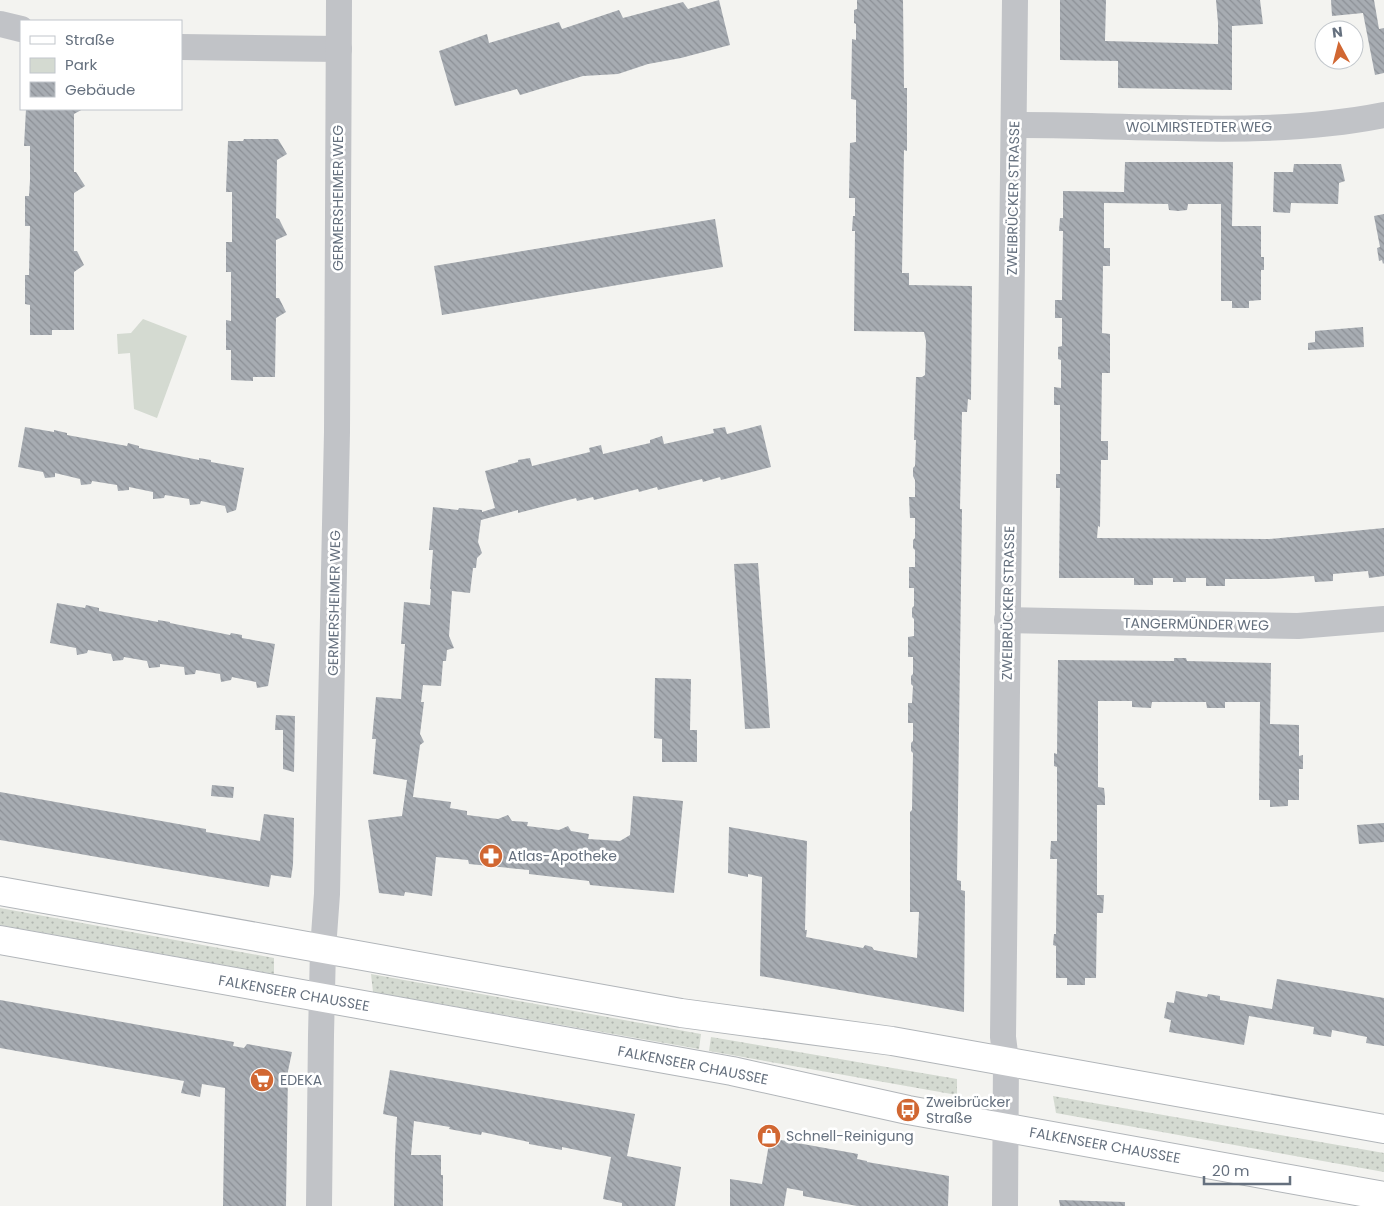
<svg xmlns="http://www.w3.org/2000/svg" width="1384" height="1206" font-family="Poppins,sans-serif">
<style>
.grass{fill:url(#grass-dots)}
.green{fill:#d4dad1}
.building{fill:url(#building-back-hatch)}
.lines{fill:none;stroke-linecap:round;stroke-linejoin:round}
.secondary-casing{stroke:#b1b5b9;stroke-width:30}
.minor{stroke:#c1c3c7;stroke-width:26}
.secondary{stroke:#fff;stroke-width:28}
.labels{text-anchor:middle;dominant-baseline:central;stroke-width:5;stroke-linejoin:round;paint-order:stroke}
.street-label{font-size:14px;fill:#65707e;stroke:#fff}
.poi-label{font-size:14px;fill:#65707e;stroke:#fff;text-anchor:start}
</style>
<defs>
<pattern id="grass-dots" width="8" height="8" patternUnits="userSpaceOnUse" patternTransform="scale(1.25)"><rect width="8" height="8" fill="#d4dad1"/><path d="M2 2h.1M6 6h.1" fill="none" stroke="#b0b5af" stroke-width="1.8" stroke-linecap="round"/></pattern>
<pattern id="building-back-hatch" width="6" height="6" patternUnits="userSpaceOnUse" patternTransform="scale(1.25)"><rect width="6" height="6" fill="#a7acb2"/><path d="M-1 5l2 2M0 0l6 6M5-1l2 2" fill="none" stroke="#8c9096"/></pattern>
</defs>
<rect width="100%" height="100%" fill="#f3f3f0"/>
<g class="grass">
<polygon points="0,908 274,958 274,974 0,925"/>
<polygon points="371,974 701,1034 699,1049 373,992"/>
<polygon points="711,1037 957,1079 957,1095 709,1051"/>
<polygon points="1053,1096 1384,1153 1384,1172 1056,1113"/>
</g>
<polygon class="green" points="143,319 187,336 157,418 134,409 130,353 118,354 117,334 131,333"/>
<g class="building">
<polygon points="719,0 730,45 681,58 648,64 618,74 583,76 520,95 517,89 455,106 439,51 487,34 489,43 559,22 562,29 619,10 623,18 683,2 688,9"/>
<polygon points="857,0 903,0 904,88 907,88 907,151 904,150 902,273 909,273 909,285 972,286 971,400 968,399 967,412 962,412 960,509 962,509 957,880 961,881 961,890 965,891 964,1012 760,976 762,877 748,874 748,877 728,873 729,827 807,841 805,930 807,930 806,937 863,948 865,945 872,947 874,950 917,958 919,912 910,912 910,812 912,810 913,753 911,751 911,743 913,741 913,723 908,723 908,703 912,703 913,686 911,684 911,676 913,674 913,657 908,657 908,637 914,636 914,619 912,617 912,608 914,606 914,588 909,588 909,567 915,567 915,550 913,548 913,540 915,538 915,518 910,518 909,497 915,497 915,480 913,476 913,468 915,466 916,440 914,440 916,377 922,377 925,375 926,341 924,332 854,331 855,231 852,231 853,216 855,216 855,198 849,198 850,143 856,142 856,100 851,99 852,39 856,40 856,24 854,23 854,10 857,9"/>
<polygon points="1060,0 1106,0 1105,41 1218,44 1218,23 1216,0 1260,0 1263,24 1232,26 1232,90 1118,88 1118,61 1060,60"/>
<polygon points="1331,0 1374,0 1379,29 1384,28 1384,73 1375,75 1363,13 1332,16"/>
<polygon points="26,109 83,109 74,114 74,172 76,172 85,186 74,193 74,251 77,251 84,265 74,272 74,330 52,330 52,335 30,335 30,305 25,304 25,275 29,275 30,226 25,226 25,196 29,196 30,180 30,146 24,146"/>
<polygon points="244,139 278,139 287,154 277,160 276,218 279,219 287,235 276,240 276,298 279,298 286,312 276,318 275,377 253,377 253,381 231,380 231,350 226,350 226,320 231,321 231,272 226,272 226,242 232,242 232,192 226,192 228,141 243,141"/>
<polygon points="1125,162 1233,162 1232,226 1261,226 1261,257 1264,257 1264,270 1261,270 1261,300 1249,301 1249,308 1232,308 1232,301 1221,301 1221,204 1188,204 1187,210 1178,211 1169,210 1168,204 1104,203 1104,248 1110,248 1110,266 1103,266 1102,333 1110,334 1110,373 1102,373 1101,441 1108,441 1108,460 1101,460 1100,527 1098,526 1097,538 1269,539 1384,528 1384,576 1369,578 1368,571 1333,574 1333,581 1315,582 1314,576 1269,579 1225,579 1225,586 1206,586 1206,578 1186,578 1186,582 1173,582 1173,578 1153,578 1153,585 1134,585 1134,578 1059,578 1060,488 1056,488 1056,474 1060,474 1060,405 1054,405 1054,387 1061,388 1061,360 1058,359 1058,347 1062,346 1062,318 1055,318 1055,300 1062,300 1063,231 1059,231 1060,218 1063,218 1063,191 1124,192"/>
<polygon points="1294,164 1341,164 1345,181 1339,183 1338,204 1291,203 1290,213 1273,212 1274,172 1293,172"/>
<polygon points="1384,214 1384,263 1383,264 1382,260 1379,261 1377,248 1380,247 1374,216"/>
<polygon points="715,219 723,267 442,315 434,266"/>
<polygon points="1363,327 1364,347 1308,350 1308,343 1315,342 1315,331"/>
<polygon points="761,425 771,467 721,480 720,477 703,482 702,479 658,490 657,487 639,492 638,489 594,500 593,497 577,501 576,498 518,513 518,510 481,520 478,542 482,553 477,558 476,568 473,568 470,593 452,591 449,636 454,648 447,650 446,661 443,661 441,686 423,685 421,702 424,702 420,734 424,742 420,745 413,797 451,802 450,808 467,811 467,815 498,819 508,815 512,821 528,822 527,826 559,830 568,826 571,831 589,834 588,839 620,841 630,835 633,796 683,801 674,893 590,885 589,881 529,874 529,870 469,864 468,860 436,857 432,896 405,892 404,896 379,893 368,820 402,816 407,780 373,774 376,739 372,739 376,697 401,699 405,644 401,644 404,602 430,605 431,589 430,589 433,550 429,550 433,507 458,510 459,508 482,510 482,512 495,508 485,471 518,462 518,460 530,458 532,466 590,452 589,448 601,445 603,454 650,443 650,440 662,436 664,444 714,433 713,429 725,427 727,434"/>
<polygon points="25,427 54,432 54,430 67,433 67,435 127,446 128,443 139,446 139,448 199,460 199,458 211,460 211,462 244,468 236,510 227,513 225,506 201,501 200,504 190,505 189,499 165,495 164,498 153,499 153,492 129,487 129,490 118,491 117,485 92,481 91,484 81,485 80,479 55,473 55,477 45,478 43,472 18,467"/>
<polygon points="758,563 770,728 745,729 734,564"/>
<polygon points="57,603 85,608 86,605 99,608 99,611 158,622 158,620 170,622 170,623 230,635 231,633 242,635 242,638 275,644 268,686 257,688 256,682 232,677 231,680 221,682 220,674 196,670 195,674 185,675 184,667 160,664 160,667 149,668 147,661 124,657 123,660 113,661 111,654 88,650 87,653 77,655 76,648 50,643"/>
<polygon points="1174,658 1186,658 1187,661 1271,663 1270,724 1299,725 1299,756 1303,755 1303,769 1299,769 1299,800 1288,800 1288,806 1270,807 1270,800 1259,800 1260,702 1225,702 1225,708 1207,708 1206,702 1152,702 1151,708 1132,707 1132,701 1098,701 1098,787 1104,788 1105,797 1105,805 1097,805 1097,895 1104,895 1103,913 1097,913 1096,978 1085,978 1085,985 1067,985 1067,978 1056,978 1056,946 1053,945 1054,934 1056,934 1057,859 1050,859 1051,841 1057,841 1057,767 1054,766 1054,753 1057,754 1058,660 1174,661"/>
<polygon points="655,678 691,679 690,730 697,730 697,762 662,762 662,739 654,738"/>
<polygon points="276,715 295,716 294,772 283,769 283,730 275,730"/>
<polygon points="212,785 234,787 233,798 211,796"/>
<polygon points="0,792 206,829 206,832 260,841 264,814 294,818 293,865 291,878 271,875 269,887 0,840"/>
<polygon points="1384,823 1384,842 1359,844 1357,825"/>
<polygon points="1277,979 1384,998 1384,1046 1366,1043 1367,1037 1332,1030 1331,1037 1313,1034 1314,1027 1249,1016 1244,1045 1169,1032 1171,1020 1164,1018 1167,1002 1174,1003 1176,991 1207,997 1208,994 1220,996 1220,1000 1272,1009"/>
<polygon points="0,1000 234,1042 233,1046 244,1048 247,1044 292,1052 288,1071 286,1206 223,1206 225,1088 202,1084 200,1097 181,1093 184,1081 0,1048"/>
<polygon points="390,1070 635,1114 627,1156 681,1167 675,1206 622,1206 622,1203 603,1199 611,1157 562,1147 562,1150 529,1144 529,1142 482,1132 481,1135 449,1129 450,1127 414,1121 411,1155 441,1155 441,1175 443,1175 443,1206 394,1206 395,1155 397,1117 383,1114"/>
<polygon points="770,1138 858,1154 857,1159 867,1161 867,1162 949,1176 948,1206 857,1206 803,1196 803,1191 787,1188 784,1206 730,1206 730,1179 762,1184"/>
<polygon points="1059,1200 1125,1202 1125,1206 1060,1206"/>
</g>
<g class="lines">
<g class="secondary-casing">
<g id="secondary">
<polyline points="0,891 681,1013 892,1041 1384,1129"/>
<polyline points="0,940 732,1071 908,1110 1384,1196"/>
</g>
</g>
<g class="minor">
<polyline points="0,24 21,29"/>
<polyline points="181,47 339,49"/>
<path d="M1014 125C1136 124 1264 139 1384 115"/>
<polyline points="1007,620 1298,626 1384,619"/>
<polyline points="319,1206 321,1035 323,949 327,894 337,432 339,0"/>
<polyline points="1005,1206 1006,1061 1003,1037 1015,0"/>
</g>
<use href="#secondary" class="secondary"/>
</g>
<defs>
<g id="pharmacy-disc" transform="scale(1.25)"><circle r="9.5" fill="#d16732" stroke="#fff"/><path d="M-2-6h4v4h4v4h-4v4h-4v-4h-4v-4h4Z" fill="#fff"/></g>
<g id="supermarket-disc" transform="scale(1.25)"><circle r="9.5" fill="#d16732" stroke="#fff"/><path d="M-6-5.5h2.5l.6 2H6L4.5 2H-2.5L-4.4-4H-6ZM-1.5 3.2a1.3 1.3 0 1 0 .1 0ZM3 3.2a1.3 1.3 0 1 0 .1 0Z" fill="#fff"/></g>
<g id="bus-disc" transform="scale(1.25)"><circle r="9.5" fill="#d16732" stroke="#fff"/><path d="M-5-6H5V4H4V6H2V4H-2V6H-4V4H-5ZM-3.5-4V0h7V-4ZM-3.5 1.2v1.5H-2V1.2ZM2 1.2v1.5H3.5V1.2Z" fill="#fff"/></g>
<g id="shop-disc" transform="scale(1.25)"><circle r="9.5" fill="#d16732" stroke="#fff"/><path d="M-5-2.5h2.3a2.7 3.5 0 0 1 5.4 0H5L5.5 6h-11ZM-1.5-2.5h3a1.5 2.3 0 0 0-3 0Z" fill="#fff"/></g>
</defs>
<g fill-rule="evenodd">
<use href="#pharmacy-disc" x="491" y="856"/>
<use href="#supermarket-disc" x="262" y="1080"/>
<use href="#bus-disc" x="908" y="1110"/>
<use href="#shop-disc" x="769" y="1136"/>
</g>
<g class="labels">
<g class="street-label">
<text x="1199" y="127">WOLMIRSTEDTER WEG</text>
<text transform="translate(338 198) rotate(-90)">GERMERSHEIMER WEG</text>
<text transform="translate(1013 198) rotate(-89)">ZWEIBRÜCKER STRASSE</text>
<text transform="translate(334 603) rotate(-89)">GERMERSHEIMER WEG</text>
<text transform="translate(1008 603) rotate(-89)">ZWEIBRÜCKER STRASSE</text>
<text transform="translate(1196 624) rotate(1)">TANGERMÜNDER WEG</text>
<text transform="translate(294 993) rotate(10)">FALKENSEER CHAUSSEE</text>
<text transform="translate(693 1065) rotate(11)">FALKENSEER CHAUSSEE</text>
<text transform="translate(1105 1145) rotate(10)">FALKENSEER CHAUSSEE</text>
</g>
<g class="poi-label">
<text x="508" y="856">Atlas-Apotheke</text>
<text x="280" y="1080">EDEKA</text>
<text x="926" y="1102">Zweibrücker<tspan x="926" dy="16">Straße</tspan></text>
<text x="786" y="1136">Schnell-Reinigung</text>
</g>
</g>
<rect x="20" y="20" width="162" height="90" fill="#ffffff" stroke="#c1c6cb"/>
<rect x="30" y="36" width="25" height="8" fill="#ffffff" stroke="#c1c6cb"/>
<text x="65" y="45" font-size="15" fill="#65707e">Straße</text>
<rect x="30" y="58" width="25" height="15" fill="#d4dad1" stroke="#c1c6cb"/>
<text x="65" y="70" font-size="15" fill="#65707e">Park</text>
<rect x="30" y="82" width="25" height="15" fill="url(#building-back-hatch)" stroke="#c1c6cb"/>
<text x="65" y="95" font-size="15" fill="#65707e">Gebäude</text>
<g transform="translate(1339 45) rotate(353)"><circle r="24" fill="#ffffff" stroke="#c1c6cb"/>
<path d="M0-4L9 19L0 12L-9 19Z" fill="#d16732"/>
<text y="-8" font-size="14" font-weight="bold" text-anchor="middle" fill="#65707e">N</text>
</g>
<path d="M1204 1176v8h86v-8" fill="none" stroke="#65707e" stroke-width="2.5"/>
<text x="1212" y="1176" font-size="15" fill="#65707e" stroke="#ffffff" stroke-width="4" paint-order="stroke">20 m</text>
</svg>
